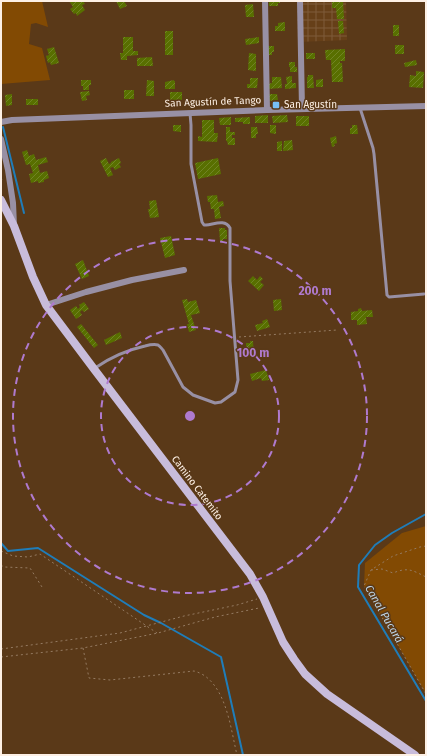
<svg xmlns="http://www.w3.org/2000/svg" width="427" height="756" font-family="'Fira Sans',sans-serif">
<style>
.industrial{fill:url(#industrial-grid)}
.green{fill:#824a03}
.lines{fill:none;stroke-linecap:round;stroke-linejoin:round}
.stream{stroke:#1f7db9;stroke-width:2}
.building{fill:url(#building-hatch)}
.path{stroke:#957b62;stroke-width:1;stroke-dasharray:2 3;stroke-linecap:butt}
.service{stroke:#9890a4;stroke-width:3}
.minor{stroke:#9890a4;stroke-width:6}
.secondary{stroke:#c8bcdb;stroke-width:8}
.ring{fill:none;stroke:#af7ace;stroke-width:2;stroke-dasharray:7 5}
.poi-dot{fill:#77c0f7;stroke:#5a3918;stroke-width:1.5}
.labels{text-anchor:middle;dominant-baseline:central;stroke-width:3;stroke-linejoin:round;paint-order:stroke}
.street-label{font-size:10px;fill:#fdf0e5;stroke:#5a3918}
.poi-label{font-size:10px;fill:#fdf0e5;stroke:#5a3918;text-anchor:start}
.water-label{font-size:11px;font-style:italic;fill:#bed6e9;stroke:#5a3918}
.centre{fill:#af7ace;stroke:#5a3918;stroke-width:2}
.ring-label{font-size:12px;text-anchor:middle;font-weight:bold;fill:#af7ace;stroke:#5a3918;stroke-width:3;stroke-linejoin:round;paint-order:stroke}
</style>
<defs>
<pattern id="industrial-grid" width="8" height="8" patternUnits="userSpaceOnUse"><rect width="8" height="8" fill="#663f18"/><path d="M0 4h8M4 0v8" fill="none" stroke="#7d5b39"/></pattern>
<pattern id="building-hatch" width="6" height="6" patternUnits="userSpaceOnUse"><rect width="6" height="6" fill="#586f00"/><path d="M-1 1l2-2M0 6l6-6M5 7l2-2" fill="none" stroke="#718425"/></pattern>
</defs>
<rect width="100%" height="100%" fill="#5a3918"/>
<polygon class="industrial" points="297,1 346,1 347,40 298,42"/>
<g class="green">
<polygon points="1,1 42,1 48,27 36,23 31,24 29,44 42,48 50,80 1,84"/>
<polygon points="426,526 426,694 364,586 365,563 402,533"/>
</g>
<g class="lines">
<g class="stream">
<polyline points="3,127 24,213"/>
<polyline points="426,514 392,533 375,545 359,565 358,587 426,701"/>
<polyline points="1,543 8,551 38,548 144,615 161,623 221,657 243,755"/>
</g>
</g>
<g class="building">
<polygon points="69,1 78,1 79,2 80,1 83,1 85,4 82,5 85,10 77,16 76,13 74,14 70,9 73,7"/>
<polygon points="116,1 124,1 127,6 120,9"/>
<polygon points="269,1 280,1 280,3 278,3 278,6 269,6"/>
<polygon points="332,1 343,1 344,19 337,19 336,8 332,8"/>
<polygon points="253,4 254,17 246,17 245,5"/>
<polygon points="338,21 343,21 344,33 339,34"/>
<polygon points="285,22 285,31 275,31 275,26 278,26 278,23"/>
<rect x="393" y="25" width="6" height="11"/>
<rect x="165" y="31" width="8" height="24"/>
<polygon points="123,37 133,37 133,51 138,51 138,55 127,56 127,60 121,60 120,53 123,53"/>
<polygon points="259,37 259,43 246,45 245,39"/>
<rect x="395" y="45" width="9" height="9"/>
<polygon points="268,46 274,46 274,52 272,52 272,55 268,55"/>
<polygon points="54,47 59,63 51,65 50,62 48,63 46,56 49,55 47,49"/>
<polygon points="345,49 345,61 340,61 340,63 342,63 343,82 332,82 331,60 326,60 325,50"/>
<polygon points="249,53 256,54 256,71 248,70"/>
<rect x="306" y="53" width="9" height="6"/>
<polygon points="152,57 153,66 137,66 137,58"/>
<polygon points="416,60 417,65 405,67 404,63"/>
<polygon points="289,62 295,62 295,67 297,67 297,72 290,72 290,67 289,67"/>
<polygon points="416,71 424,72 423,88 409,87 410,75 416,76"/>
<polygon points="308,75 313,75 314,88 307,88 307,77 308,77"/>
<polygon points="292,76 292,83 296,83 296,88 285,89 285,84 287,84 286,77"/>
<polygon points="272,77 281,77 282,88 268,89 268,84 272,83"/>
<polygon points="250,78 258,78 257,88 247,88 247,84 250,84"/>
<polygon points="323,79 323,87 316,87 316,80"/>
<polygon points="81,80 91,80 91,85 89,85 89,90 83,90 83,86 81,86"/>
<polygon points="147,80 154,81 154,96 146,96"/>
<polygon points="174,80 174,81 175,81 175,89 165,89 165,82"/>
<rect x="124" y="90" width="10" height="9"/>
<polygon points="89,91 90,95 86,96 87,100 82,101 80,92"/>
<rect x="170" y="92" width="12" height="8"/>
<polygon points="12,94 12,105 6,106 5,95"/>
<polygon points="269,94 277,94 278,100 269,101"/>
<rect x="26" y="99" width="12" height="6"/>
<polygon points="268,115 268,123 255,123 255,116"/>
<polygon points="287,115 288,122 273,123 272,116"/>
<rect x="296" y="116" width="13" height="10"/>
<polygon points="231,117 231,125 220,125 219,118"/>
<polygon points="250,117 250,124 243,124 243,122 235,122 235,118"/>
<polygon points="202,120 214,120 214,133 218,133 217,142 198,141 198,136 202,137"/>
<polygon points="173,125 181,125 181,132 173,131"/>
<polygon points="270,125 276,125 276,134 270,133"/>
<polygon points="352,125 357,125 358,134 350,134 350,128 352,128"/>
<polygon points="226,127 230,127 230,132 235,132 235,135 232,135 232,138 235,138 235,145 228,145 227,141 226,141"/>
<polygon points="251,127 257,127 258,134 256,134 256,138 251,138"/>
<polygon points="336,136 337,143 334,144 335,146 332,147 330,138"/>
<polygon points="292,140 293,150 283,151 284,141"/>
<polygon points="282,141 282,151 277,151 277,142"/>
<polygon points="27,150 29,156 34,154 36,160 46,157 48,162 38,165 40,173 47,171 49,178 44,180 44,182 38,183 38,181 31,183 29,174 33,173 30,164 26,165 22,152"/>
<polygon points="106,158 109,164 111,163 111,162 119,158 121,163 119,164 121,167 115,170 113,167 110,168 113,175 108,177 100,161"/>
<polygon points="218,158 221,174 198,179 195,163"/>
<polygon points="217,195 218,202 223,201 224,206 219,207 221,218 215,219 214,209 211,209 210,202 208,202 207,196"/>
<polygon points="156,200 159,217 150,218 148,209 150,209 149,201"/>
<polygon points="219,228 225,228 225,230 227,230 227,239 223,239 223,241 220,241"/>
<polygon points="171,236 175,255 165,258 160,238"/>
<polygon points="83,260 89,276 82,279 75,264"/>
<polygon points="253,276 257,280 260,276 263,279 260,282 264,285 259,291 248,281"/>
<polygon points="187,299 188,302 196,300 200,313 191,315 196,330 189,332 187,324 189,324 182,300"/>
<polygon points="281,299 282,310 274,311 273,300"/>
<polygon points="84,302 89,309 84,312 82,310 80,312 82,315 76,319 70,310 76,306 78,309 80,307 79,305"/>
<polygon points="361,308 362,311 372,310 373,317 366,317 367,324 357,325 357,320 351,320 351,312 358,311 358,309"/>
<polygon points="267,319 270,327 257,331 255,325 263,323 262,321"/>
<polygon points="81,324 98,345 94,348 77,327"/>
<polygon points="120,332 122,338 106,345 104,340"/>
<polygon points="250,341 253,341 254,356 245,357 244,349 246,348 246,343 250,343"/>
<polygon points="266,370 269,380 262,381 261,378 252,381 250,374"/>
</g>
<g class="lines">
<g class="path">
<polyline points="1,181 3,177"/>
<polyline points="239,337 337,330"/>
<polyline points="426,546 420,547 393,556 371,570 364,586 426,694"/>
<polyline points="1,551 13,556 28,557 40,554 157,633"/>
<polyline points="1,565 4,567 30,568 42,587"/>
<path d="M371 570 382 569 393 573C408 567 412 570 426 577"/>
<path d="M83 648 89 678 110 680 194 671C198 672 202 674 205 676 227 692 231 730 237 755"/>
<polyline points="1,649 120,633 184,616 237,605 257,599"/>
<polyline points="1,657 83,648 158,633 215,617 259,608"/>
</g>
<g class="service">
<polyline points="360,108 373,148 374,154 387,295 389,297 424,294"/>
<path d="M95 368C111 357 127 350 145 346 149 345 154 344 158 345 160 346 161 348 163 350L183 387 193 395 215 403 221 402 235 392 238 380 230 281V228C225 219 215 224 206 225H204L202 222 191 164V125L190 113"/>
</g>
<g class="minor">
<polyline points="265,1 267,110"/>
<polyline points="300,1 302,109"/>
<polyline points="1,122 12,120 267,110 426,106"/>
<polyline points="1,139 8,170 13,203 14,226"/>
<polyline points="46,305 86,292 132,280 184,270"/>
</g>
<polyline class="secondary" points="1,200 14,226 33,277 46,305 94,369 250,574 263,597 283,642 294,659 305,674 327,694 415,755"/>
</g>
<g class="ring">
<circle cx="190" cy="416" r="89"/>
<circle cx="190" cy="416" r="177"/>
</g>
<rect class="poi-dot" x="272" y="101" width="8" height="8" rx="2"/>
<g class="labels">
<g class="street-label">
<text transform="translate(213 102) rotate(-2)">San Agustín de Tango</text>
<text transform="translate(197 488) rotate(53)">Camino Catemito</text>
</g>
<g class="poi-label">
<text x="284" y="105">San Agustín</text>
</g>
<g class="water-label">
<text transform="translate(384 614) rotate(60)">Canal Pucará</text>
</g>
</g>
<circle cx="190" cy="416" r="6" class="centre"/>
<g class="ring-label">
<text x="315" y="295">200 m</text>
<text x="253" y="357">100 m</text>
</g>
<rect width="427" height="756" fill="none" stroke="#fdf0e5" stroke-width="4"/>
</svg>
